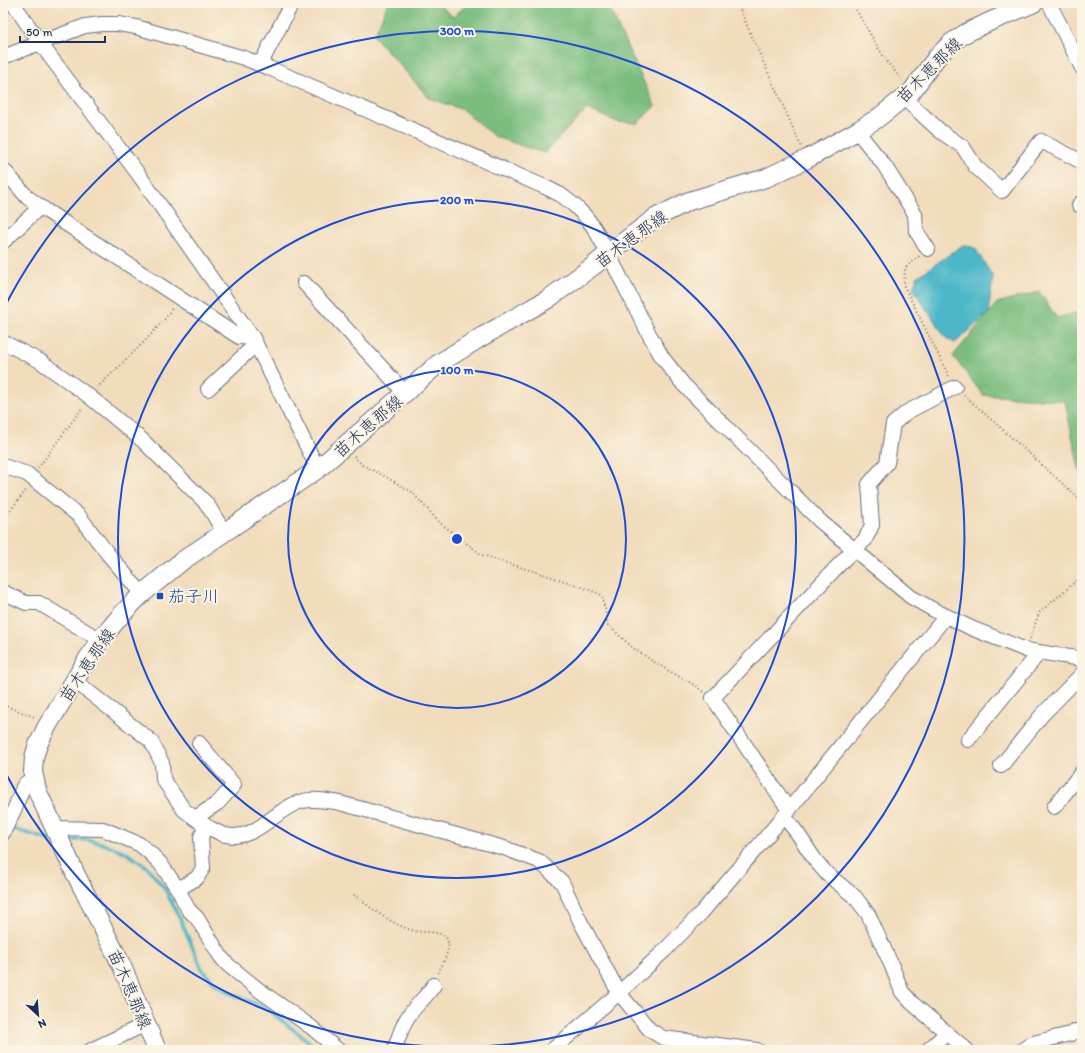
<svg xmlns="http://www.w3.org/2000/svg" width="1085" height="1053" font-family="Itim,'Klee One',sans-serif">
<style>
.forest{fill:#7abd7f;stroke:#4a766e}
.water{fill:#4bb7c8;stroke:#337393}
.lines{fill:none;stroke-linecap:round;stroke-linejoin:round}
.stream{stroke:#4bb7c8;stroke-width:3.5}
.minor-casing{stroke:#666c7f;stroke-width:16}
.major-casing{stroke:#666c7f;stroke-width:20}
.path{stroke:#666c7f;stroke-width:2;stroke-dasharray:1 3;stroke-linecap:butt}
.minor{stroke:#fff;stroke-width:14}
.major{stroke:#fff;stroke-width:18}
.ring{fill:none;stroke:#1d4ed8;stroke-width:2}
.transit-dot{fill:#1a4fb4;stroke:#fcf5e5;stroke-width:1.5}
.labels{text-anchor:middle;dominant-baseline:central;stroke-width:4;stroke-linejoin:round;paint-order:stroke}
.street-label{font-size:17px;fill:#1b2f5e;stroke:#fcf5e5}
.transit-label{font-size:17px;fill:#164399;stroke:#fcf5e5;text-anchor:start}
.centre{fill:#1d4ed8;stroke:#fcf5e5;stroke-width:2}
.ring-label{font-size:12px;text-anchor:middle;font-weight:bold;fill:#1d4ed8;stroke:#fcf5e5;stroke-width:4;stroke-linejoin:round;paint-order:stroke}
</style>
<rect width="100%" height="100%" fill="#fcf5e5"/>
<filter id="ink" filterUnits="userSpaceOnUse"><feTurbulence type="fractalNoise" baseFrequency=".025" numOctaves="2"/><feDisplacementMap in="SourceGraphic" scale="8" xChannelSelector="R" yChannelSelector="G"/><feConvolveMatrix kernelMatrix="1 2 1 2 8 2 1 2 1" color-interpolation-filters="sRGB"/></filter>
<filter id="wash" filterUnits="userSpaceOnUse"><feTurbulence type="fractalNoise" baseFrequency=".012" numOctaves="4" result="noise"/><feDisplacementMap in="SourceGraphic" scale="16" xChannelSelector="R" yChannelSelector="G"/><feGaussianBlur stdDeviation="0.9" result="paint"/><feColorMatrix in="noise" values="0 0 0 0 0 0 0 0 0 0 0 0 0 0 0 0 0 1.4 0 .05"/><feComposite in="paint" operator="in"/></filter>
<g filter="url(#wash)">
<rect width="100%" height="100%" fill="#f1dcbb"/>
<g class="forest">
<polygon points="388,3 437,3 453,17 469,3 607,3 655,106 638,123 617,122 587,109 544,153 495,137 463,110 429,98 374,36"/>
<polygon points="1039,292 1057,318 1082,311 1082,473 1079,469 1065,401 983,395 953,356 997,303"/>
</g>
<polygon class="water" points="963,245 975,248 993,277 988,314 955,343 946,338 913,289 917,277"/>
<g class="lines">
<g class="stream">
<polyline points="10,828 50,840 54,840"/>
<polyline points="66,840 87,840 101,843 125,852 147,867 165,889 182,923 202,969 215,984 232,994 264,1007 320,1050"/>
</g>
</g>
</g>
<g filter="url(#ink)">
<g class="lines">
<g class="minor-casing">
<g id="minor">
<polyline points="13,3 40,43 139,175 253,338 318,469"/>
<polyline points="1049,3 1082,68"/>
<polyline points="3,57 85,26 102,24 118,24 136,27 244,58 269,68 545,187 561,195 574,205 585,216 595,229 611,259 649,334 662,357 683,384 820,521 911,597 932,609 971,628 1026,650 1082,659"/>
<polyline points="260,65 292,3"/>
<polyline points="904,98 940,131 963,147 975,166 1002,191 1041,141 1082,162"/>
<polyline points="857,131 884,165 915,214 916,231 928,249"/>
<polyline points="3,169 27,197 45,210 239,337 253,338"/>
<polyline points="1079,205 1082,202"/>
<polyline points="3,242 40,207"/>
<polyline points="304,283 405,393"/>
<polyline points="3,342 40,361 90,397 142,440 207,504 224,532"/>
<polyline points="208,389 256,344"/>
<polyline points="3,466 27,474 79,516 108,554 142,594"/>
<polyline points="3,592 26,603 39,603 100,640"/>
<polyline points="968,740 1039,653"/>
<polyline points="1001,766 1042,715 1082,674"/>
<polyline points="1054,807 1082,772"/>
<polyline points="789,810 713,698 853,550 865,540 872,525 869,484 887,463 893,424 907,412 955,387"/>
<polyline points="784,816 798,834 815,860 827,874 855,897 868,914 891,964 902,992 912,1003 967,1050"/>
<polyline points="195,818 218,803 234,785 199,743"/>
<path d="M206 826C213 829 219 834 226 835 257 842 276 807 303 801 315 798 328 801 340 803L504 848 539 861 562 882 580 921 619 993 650 1030 663 1038 757 1050"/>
<polyline points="54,828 103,829 139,844 149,852 160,863 178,889 197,878 203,868 201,837 206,826 184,810 163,779 162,763 151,741 75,681"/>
<polyline points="3,833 15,808 23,787 26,783 33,778"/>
<polyline points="178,889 188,909 197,918 221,957 228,965 259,990 311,1027 338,1050"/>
<polyline points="91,1050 146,1024"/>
<path d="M394 1050C398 1040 401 1029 406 1020 413 1007 426 998 434 985"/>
<polyline points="552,1050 619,993 664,951 702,912 784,816 946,616"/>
<polyline points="928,1050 947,1033"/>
<polyline points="1022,1050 1033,1043 1070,1034 1082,1029"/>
</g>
</g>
<g class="major-casing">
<polyline id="major" points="157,1050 121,964 75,873 37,790 33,772 34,757 38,745 46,728 87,660 100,640 123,613 142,594 182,561 318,469 438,364 478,339 548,299 592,267 609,253 655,218 689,201 766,178 807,159 857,131 878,118 912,91 937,57 951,43 966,33 989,22 1034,3"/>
</g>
<g class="path">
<polyline points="737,3 801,146"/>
<polyline points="852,3 886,61 902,80"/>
<polyline points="919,256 905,268 904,286 949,376"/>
<polyline points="97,388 144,342 164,320 173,307"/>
<polyline points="964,395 1082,501"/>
<polyline points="354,456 362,465 379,473 412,492 439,522 482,555 577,585 602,595 608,625 633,648 657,664 696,686 703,692"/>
<polyline points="38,468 83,407"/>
<polyline points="3,520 27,489"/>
<polyline points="1030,639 1039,613 1082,576"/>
<polyline points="3,705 35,717"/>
<path d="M354 895C371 908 394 926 415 931 425 933 441 930 447 939 452 949 441 966 438 974"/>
</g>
<use href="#minor" class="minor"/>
<use href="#major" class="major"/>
</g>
</g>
<g class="ring">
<circle cx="457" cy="539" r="169"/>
<circle cx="457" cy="539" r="339"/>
<path d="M4 308A508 508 0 1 1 4 770"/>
</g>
<rect class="transit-dot" x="156" y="592" width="8" height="8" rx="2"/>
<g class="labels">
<g class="street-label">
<text transform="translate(929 70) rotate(-45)">苗木恵那線</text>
<text transform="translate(631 239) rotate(-36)">苗木恵那線</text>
<text transform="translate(368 426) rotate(-41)">苗木恵那線</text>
<text transform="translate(87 665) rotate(-56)">苗木恵那線</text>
<text transform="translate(130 989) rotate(67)">苗木恵那線</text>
</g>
<g class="transit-label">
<text x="168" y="596">茄子川</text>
</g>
</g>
<circle cx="457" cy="539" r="6" class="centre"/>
<g class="ring-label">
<text x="457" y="35">300 m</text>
<text x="457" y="204">200 m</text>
<text x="457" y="374">100 m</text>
</g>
<rect width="1085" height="1053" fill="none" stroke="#fcf5e5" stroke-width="16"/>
<g transform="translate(38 1015) rotate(154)" stroke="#fcf5e5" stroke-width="3" paint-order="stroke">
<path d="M0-3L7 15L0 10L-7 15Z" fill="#1b2f5e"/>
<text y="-6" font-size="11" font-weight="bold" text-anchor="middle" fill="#1b2f5e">N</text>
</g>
<path d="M20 36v6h85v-6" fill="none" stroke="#1b2f5e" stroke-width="2"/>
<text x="26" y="36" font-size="12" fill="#1b2f5e" stroke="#fcf5e5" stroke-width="3" paint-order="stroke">50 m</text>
</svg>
